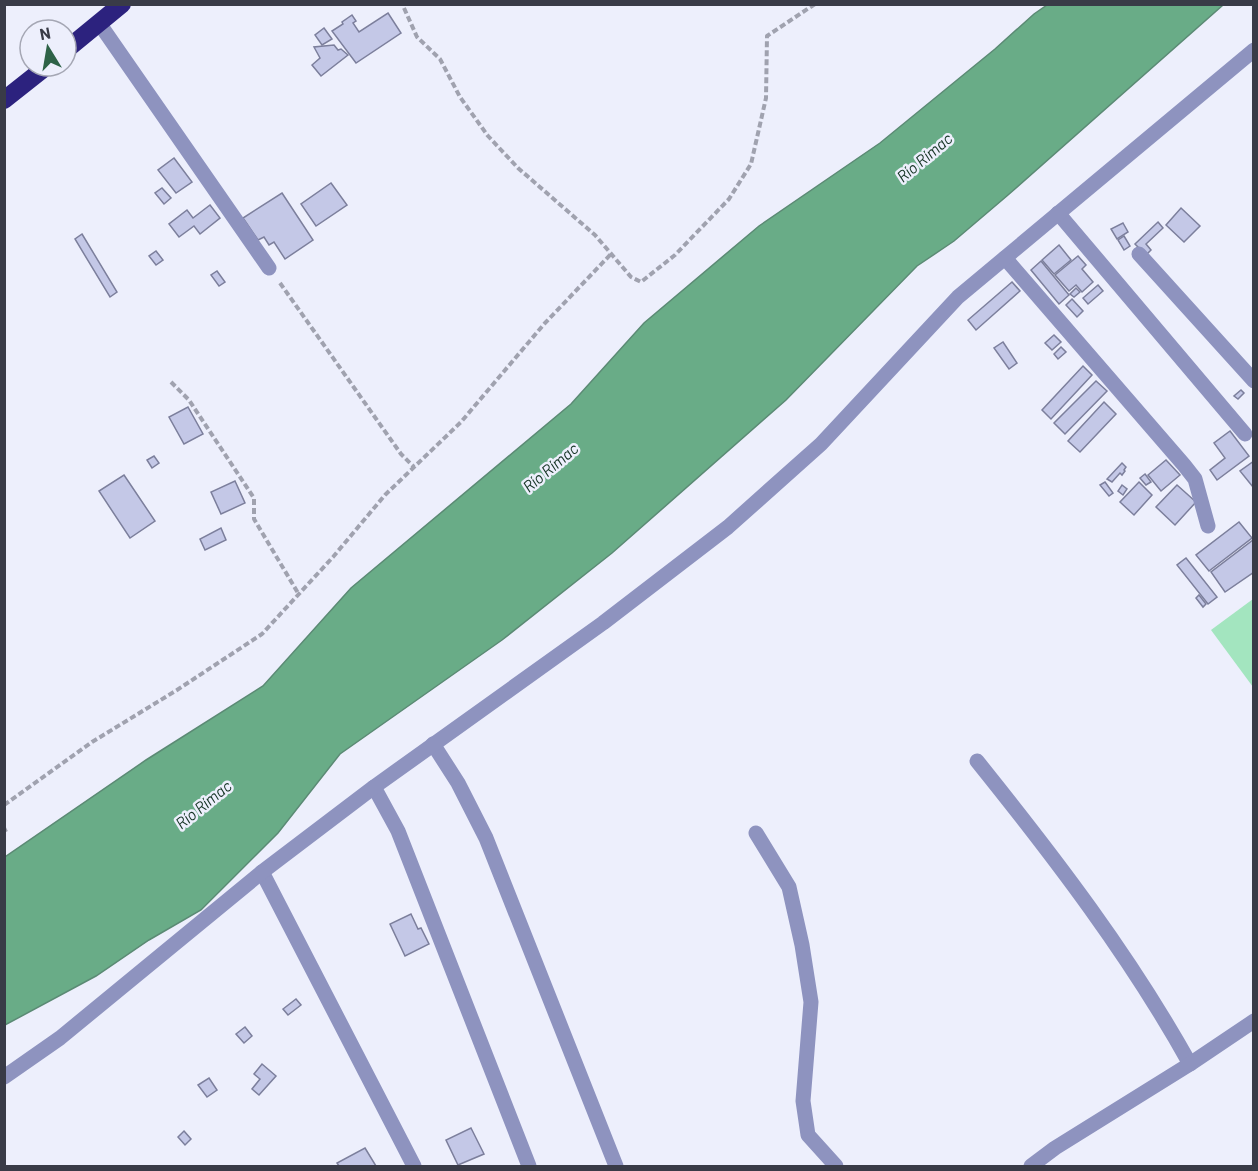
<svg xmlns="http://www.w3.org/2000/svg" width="1258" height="1171" font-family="Barlow,sans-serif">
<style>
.green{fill:#a3e5bf}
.water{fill:#69ac87;stroke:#5b8a74;stroke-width:1.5}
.building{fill:#c4c8e7;stroke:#7c7f9c;stroke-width:1.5}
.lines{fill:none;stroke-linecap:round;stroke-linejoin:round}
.path{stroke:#a0a2af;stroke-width:4;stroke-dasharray:6 3;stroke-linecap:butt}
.minor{stroke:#8e93bf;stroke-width:15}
.highway{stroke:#2c227e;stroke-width:18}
.labels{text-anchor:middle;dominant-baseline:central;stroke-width:5;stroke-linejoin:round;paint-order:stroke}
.water-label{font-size:16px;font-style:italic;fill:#133222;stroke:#edeffc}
</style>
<rect width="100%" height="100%" fill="#edeffc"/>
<polygon class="green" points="1253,599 1253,687 1211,630"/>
<polygon class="water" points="1047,5 1223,5 1008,195 954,241 917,266 786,400 612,553 502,640 340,754 278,833 201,910 149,940 96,976 5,1025 5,857 146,760 263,686 351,588 571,404 644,323 759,226 880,143 995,49 1034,14"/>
<g class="building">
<polygon points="388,13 401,33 356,63 332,31 343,24 342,22 352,15 356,21 353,23 359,32"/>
<polygon points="324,28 332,39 322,45 315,35"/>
<polygon points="334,45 338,50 341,49 348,55 321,76 312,65 320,58 314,47"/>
<polygon points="174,158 192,182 176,193 158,170"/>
<polygon points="331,183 347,205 316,226 301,204"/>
<polygon points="162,188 171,198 164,204 155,193"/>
<polygon points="282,193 313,240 285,259 274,242 269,245 264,237 258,240 243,218"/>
<polygon points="210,205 220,218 200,234 194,226 179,237 169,224 187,210 193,218"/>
<polygon points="1181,208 1200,226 1184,242 1166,225"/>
<polygon points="1158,222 1163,228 1146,244 1151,250 1146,255 1135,244"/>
<polygon points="1123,223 1128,232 1117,239 1111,229"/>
<polygon points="82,234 117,292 110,297 75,239"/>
<polygon points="1124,236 1130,246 1124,250 1118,240"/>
<polygon points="1059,245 1071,260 1054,274 1042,260"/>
<polygon points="156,251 163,260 156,265 149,256"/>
<polygon points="1078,256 1086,265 1082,269 1093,282 1082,292 1076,285 1069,291 1055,275"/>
<polygon points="1041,261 1069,295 1059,304 1031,270"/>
<polygon points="217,271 225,282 219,286 211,275"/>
<polygon points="1012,282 1020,291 976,330 968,320"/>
<polygon points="1098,285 1103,291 1088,304 1083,298"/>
<polygon points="1076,288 1080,292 1074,297 1070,294"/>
<polygon points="1072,299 1083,311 1077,317 1066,305"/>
<polygon points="1054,335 1061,342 1052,350 1045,343"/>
<polygon points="1003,342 1017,363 1009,369 994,348"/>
<polygon points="1061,347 1066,352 1058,359 1054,354"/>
<polygon points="1083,366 1092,375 1051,419 1042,410"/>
<polygon points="1096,381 1107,391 1065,434 1054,423"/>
<polygon points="1241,390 1244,393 1238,399 1234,396"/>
<polygon points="1104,402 1116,414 1080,452 1068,441"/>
<polygon points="188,407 203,434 184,444 169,417"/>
<polygon points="1230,431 1249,456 1217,480 1210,470 1225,458 1214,443"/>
<polygon points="154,456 159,463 152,468 147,460"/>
<polygon points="1166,460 1180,475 1161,491 1148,475"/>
<polygon points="1254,461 1254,487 1253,487 1240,471"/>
<polygon points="1122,463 1126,467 1124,470 1125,471 1122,475 1120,473 1112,482 1107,479"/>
<polygon points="1145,474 1151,482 1146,485 1140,478"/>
<polygon points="124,475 155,521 130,538 99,491"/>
<polygon points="235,481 245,503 221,514 211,492"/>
<polygon points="1105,482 1113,493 1109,496 1100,485"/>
<polygon points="1139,482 1152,495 1134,515 1120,502"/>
<polygon points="1122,485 1127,489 1123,495 1118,491"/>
<polygon points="1177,485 1196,502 1175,525 1156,507"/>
<polygon points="1239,522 1252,538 1209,571 1196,555"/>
<polygon points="221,528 226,540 205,550 200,539"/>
<polygon points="1253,540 1254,572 1225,592 1211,572"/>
<polygon points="1186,558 1217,597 1208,604 1177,565"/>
<polygon points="1199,595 1206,604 1203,607 1196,598"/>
<polygon points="411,914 418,929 421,928 429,944 405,956 390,924"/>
<polygon points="296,999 301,1005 288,1015 283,1009"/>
<polygon points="245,1027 252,1036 244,1043 236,1034"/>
<polygon points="262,1064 276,1076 259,1095 252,1089 260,1079 254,1074"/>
<polygon points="209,1078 217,1090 207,1097 198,1085"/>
<polygon points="471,1128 484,1154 458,1165 446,1140"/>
<polygon points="184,1131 191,1139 185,1145 178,1137"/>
<polygon points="365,1148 376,1166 339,1166 337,1163"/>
</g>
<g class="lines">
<g class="path">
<polyline points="404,8 417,37 440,59 460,97 488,136 518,168 595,235 631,277 641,282 675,255 729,199 751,164 766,98 767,36 815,4"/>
<polyline points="280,283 401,454 414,467"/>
<polyline points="171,382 189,400 254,498 254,519 298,593"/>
<polyline points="4,805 92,742 177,690 262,634 333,557 385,495 461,422 545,323 611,254"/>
<polyline points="4,828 6,832"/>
</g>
<g class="minor">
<polyline points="99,23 269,268"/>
<polyline points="1058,213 1245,434"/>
<polyline points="1139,254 1254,381"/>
<polyline points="1005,258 1184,465 1195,479 1208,526"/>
<polyline points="433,744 458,783 486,838 616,1166"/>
<path d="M977 761C1055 858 1130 956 1190 1064"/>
<polyline points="374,787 398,831 529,1166"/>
<polyline points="756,833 789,887 802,945 811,1002 803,1101 808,1135 836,1166"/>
<polyline points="262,872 414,1166"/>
<polyline points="4,1077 60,1038 262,872 374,787 603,623 728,527 821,444 958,297 1254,50"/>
<polyline points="1031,1166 1055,1148 1190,1064 1254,1021"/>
</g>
<g class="highway">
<polyline points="66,50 122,4"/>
<polyline points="4,100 47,66"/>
</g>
</g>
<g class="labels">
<g class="water-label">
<text transform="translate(924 157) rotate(-40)">Río Rímac</text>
<text transform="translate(550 467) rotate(-40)">Río Rímac</text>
<text transform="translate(203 804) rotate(-39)">Río Rímac</text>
</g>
</g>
<rect width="1258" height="1171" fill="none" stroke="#393b47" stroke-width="12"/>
<g transform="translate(48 48) rotate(349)"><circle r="28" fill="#edeffc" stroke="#a5a7b4" stroke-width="1.5"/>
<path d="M0-4.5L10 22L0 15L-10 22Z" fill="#2e6247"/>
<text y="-9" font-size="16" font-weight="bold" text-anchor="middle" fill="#393b47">N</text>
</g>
</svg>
